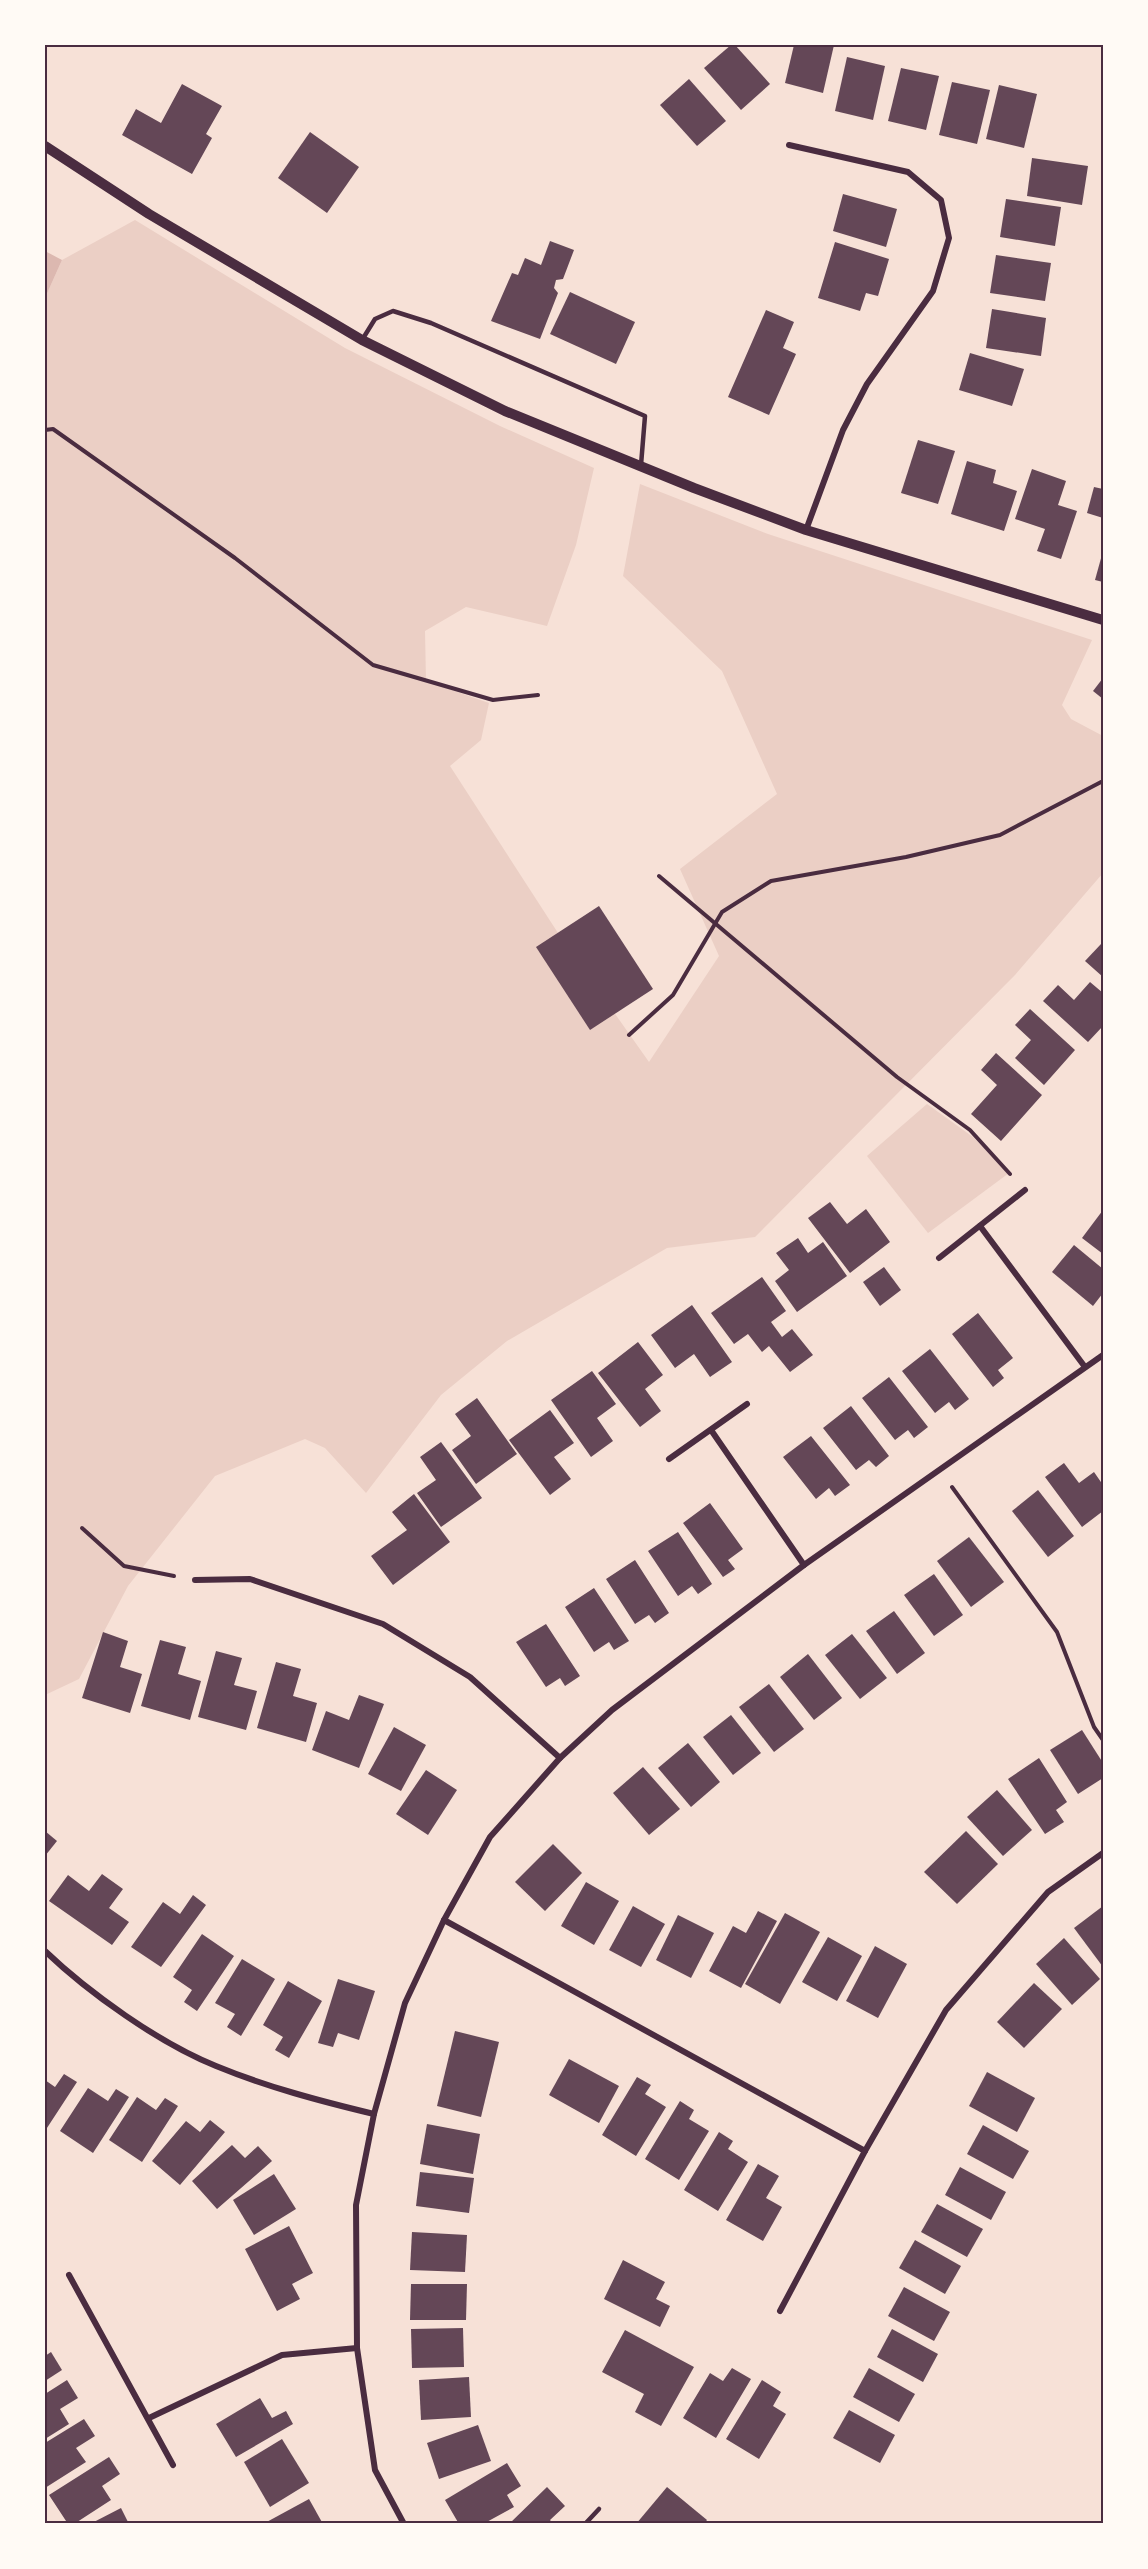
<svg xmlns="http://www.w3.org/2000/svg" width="1148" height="2569" font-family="'Titillium Web',sans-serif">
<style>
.green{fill:#ebcfc5}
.water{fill:#dcb8b0}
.building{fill:#644757}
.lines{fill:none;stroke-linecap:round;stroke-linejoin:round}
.path{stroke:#4a2c40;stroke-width:4}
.service{stroke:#4a2c40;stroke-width:4.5}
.minor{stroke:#4a2c40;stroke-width:6}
.tertiary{stroke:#4a2c40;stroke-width:10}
.neatline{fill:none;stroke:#4a2c40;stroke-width:2}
</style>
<rect width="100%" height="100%" fill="#f7e1d7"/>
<g class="green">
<polygon points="135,220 345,348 500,426 594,468 576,545 547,626 466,607 425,631 426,681 489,703 481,740 450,766 558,933 649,1062 719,956 680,869 777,794 722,671 623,576 640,484 768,534 1092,640 1062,705 1071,719 1103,736 1103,873 1015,975 755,1237 667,1248 507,1341 441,1395 366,1493 325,1448 305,1439 215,1476 128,1586 79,1679 45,1695 45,298 62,260"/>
<polygon points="927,1104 973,1137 1009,1173 928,1233 867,1156"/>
</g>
<polygon class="water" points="45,251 62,260 45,298"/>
<g class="building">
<polygon points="731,45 735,45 770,84 741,110 704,68"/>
<polygon points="794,45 834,45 823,93 785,83"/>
<polygon points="847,57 885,66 873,120 835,111"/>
<polygon points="901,68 939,76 926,130 888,121"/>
<polygon points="689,79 726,121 697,146 660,105"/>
<polygon points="952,82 990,90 977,144 939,135"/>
<polygon points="182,84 222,106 206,134 212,138 192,174 122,135 136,109 161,123"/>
<polygon points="999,85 1037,94 1024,148 986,139"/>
<polygon points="310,132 359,167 327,213 278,178"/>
<polygon points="1032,158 1088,166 1082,205 1027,196"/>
<polygon points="843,194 897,209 886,247 833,231"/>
<polygon points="1006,199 1061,207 1055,246 1000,237"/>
<polygon points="550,241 574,250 563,279 556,280 554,288 558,293 540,339 491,321 512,273 518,275 525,258 541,265"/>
<polygon points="835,242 889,259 878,296 866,293 860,311 818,298"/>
<polygon points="996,255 1051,263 1045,301 990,293"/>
<polygon points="570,292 635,322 616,364 550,334"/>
<polygon points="992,309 1046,318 1041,356 986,348"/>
<polygon points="766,310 794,322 783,348 796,354 769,415 728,397"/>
<polygon points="970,353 1024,369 1012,406 959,390"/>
<polygon points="918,440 955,451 938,504 901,493"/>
<polygon points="967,461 996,470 993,483 1017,491 1004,531 951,514"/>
<polygon points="1032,469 1066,481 1058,505 1077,511 1061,559 1037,551 1045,529 1015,519"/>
<polygon points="1094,487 1103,489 1103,518 1087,513"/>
<polygon points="1103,551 1103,582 1095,580"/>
<polygon points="1103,678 1103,699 1093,691"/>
<polygon points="599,906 653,989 590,1030 536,947"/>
<polygon points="1101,944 1103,945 1103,977 1085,961"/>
<polygon points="1090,982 1103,993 1103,1026 1088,1042 1043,1001 1058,985 1074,1000"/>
<polygon points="1030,1009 1075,1050 1044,1085 1015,1058 1031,1040 1015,1025"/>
<polygon points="996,1053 1042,1095 1001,1141 971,1114 997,1085 981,1070"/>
<polygon points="830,1202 847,1224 866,1209 890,1242 850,1273 808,1218"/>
<polygon points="1103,1210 1103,1254 1082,1238"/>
<polygon points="798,1238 808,1253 823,1242 847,1276 797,1312 775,1281 789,1270 776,1253"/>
<polygon points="1074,1245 1103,1269 1103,1293 1093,1306 1052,1272"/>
<polygon points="884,1267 901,1290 880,1306 863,1282"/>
<polygon points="762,1277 786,1311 771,1322 782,1337 792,1329 813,1355 790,1372 769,1346 762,1352 748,1334 734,1344 711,1313"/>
<polygon points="692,1305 732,1362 710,1377 694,1354 675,1368 651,1335"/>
<polygon points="978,1313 1013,1358 998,1370 1004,1378 993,1387 952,1334"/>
<polygon points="638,1342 663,1375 645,1389 661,1411 640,1427 598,1373"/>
<polygon points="930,1349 969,1399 955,1410 949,1402 935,1413 902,1371"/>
<polygon points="592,1371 616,1404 597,1418 613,1441 591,1457 551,1400"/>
<polygon points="889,1377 928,1427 914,1438 908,1430 895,1440 862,1398"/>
<polygon points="477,1398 517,1454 476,1484 452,1450 471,1436 455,1414"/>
<polygon points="851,1406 889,1456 876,1467 869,1460 856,1470 823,1428"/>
<polygon points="550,1410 574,1443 554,1457 571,1479 550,1495 509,1440"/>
<polygon points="811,1436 850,1485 835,1496 829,1488 816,1499 783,1457"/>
<polygon points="441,1442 482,1498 441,1527 417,1493 436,1480 420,1457"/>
<polygon points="1064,1463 1079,1483 1094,1472 1103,1485 1103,1511 1082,1527 1045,1477"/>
<polygon points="1038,1490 1074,1536 1048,1557 1012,1511"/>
<polygon points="414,1494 450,1542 393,1585 371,1556 407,1530 392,1512"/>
<polygon points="710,1503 743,1549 728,1560 735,1569 723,1577 683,1523"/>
<polygon points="678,1532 712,1584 698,1594 692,1586 678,1596 648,1551"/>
<polygon points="969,1537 1004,1582 971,1607 937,1561"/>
<polygon points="635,1560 669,1613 655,1623 649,1615 635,1624 606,1579"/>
<polygon points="934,1574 963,1615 934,1636 904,1595"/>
<polygon points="594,1588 629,1641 614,1650 609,1642 594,1652 565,1607"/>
<polygon points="894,1611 925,1653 897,1674 866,1631"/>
<polygon points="546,1624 580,1676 565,1686 560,1678 546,1687 516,1642"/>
<polygon points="103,1632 128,1641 120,1667 142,1674 130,1713 82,1698"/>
<polygon points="852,1634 887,1678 860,1699 825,1655"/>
<polygon points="160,1640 186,1647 178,1674 201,1681 190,1720 141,1706"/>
<polygon points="216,1651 242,1658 234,1685 257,1691 246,1730 198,1717"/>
<polygon points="808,1654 842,1698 814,1720 780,1677"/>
<polygon points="276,1662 301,1669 293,1696 317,1703 306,1742 257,1728"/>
<polygon points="769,1684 804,1729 774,1752 739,1707"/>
<polygon points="359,1695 384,1704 359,1768 312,1750 326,1711 349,1720"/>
<polygon points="731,1715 761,1753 733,1775 703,1737"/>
<polygon points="394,1727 426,1745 401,1791 368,1774"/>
<polygon points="1082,1730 1103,1763 1103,1778 1078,1794 1050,1750"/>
<polygon points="688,1743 720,1782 691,1807 658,1768"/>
<polygon points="1039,1758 1067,1802 1056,1810 1064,1822 1045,1834 1008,1779"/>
<polygon points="643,1767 680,1809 649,1835 613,1793"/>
<polygon points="426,1770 457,1790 428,1835 396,1814"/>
<polygon points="997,1790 1032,1830 1003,1856 967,1817"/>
<polygon points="45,1831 57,1841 45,1856"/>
<polygon points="966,1831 998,1864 957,1904 924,1872"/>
<polygon points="553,1844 582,1873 545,1911 515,1882"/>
<polygon points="102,1874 123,1889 109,1908 129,1922 112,1945 49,1901 68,1875 89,1891"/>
<polygon points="586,1882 619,1901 594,1945 561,1926"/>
<polygon points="193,1895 206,1905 161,1967 131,1947 163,1902 180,1914"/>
<polygon points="633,1906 665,1924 641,1967 609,1950"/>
<polygon points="1103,1906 1103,1967 1074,1928"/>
<polygon points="758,1911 777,1921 741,1988 709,1971 733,1926 746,1933"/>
<polygon points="785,1913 820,1932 780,2004 745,1984"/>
<polygon points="678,1915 714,1933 691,1978 656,1960"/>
<polygon points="202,1934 234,1956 197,2011 184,2002 192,1990 173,1977"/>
<polygon points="828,1937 862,1956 837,2001 802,1982"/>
<polygon points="1064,1938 1100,1979 1072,2005 1036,1964"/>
<polygon points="875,1946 907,1964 878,2018 846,2001"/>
<polygon points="242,1959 275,1979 241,2036 227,2027 235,2014 215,2003"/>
<polygon points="338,1979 375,1991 359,2040 338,2033 333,2047 318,2043"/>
<polygon points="288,1981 322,2001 289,2058 275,2050 283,2037 263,2025"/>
<polygon points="1034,1983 1062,2009 1024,2048 997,2022"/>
<polygon points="455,2031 499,2042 481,2117 437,2106"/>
<polygon points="569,2059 619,2086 599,2123 549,2095"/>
<polygon points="987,2072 1035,2098 1017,2132 969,2106"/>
<polygon points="64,2074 77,2082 45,2131 45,2080 55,2087"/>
<polygon points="637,2077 651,2085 645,2094 666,2107 636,2156 602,2135"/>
<polygon points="88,2088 108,2101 116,2089 129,2097 93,2153 60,2131"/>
<polygon points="137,2097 156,2110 165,2098 178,2106 142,2162 109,2140"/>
<polygon points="680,2101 694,2110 689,2119 709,2131 679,2180 645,2159"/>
<polygon points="210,2120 225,2132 180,2185 152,2161 186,2121 200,2132"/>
<polygon points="427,2124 480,2134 473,2174 420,2164"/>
<polygon points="983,2125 1029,2151 1013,2179 967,2154"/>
<polygon points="719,2132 733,2141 728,2149 748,2162 718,2211 684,2190"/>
<polygon points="232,2145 245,2158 258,2146 272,2161 217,2209 192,2181"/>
<polygon points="758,2164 779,2176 766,2198 782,2207 763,2241 726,2220"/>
<polygon points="960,2167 1006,2192 991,2220 945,2195"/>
<polygon points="420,2172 474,2178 469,2213 416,2206"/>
<polygon points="274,2174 296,2209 254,2235 233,2200"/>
<polygon points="937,2204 983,2229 967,2257 921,2232"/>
<polygon points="289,2226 313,2273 292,2284 300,2299 277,2311 245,2249"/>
<polygon points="412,2232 467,2235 465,2272 410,2270"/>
<polygon points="915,2240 961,2266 945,2294 899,2268"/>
<polygon points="623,2260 665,2282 656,2299 670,2306 660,2327 604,2299"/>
<polygon points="411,2284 467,2284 466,2320 410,2320"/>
<polygon points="904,2287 950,2312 934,2341 888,2316"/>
<polygon points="463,2328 464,2367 412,2368 411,2329"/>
<polygon points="892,2329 938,2354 923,2382 877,2357"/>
<polygon points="625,2330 694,2367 661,2426 635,2412 644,2394 602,2372"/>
<polygon points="51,2352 62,2370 45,2381 45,2356"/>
<polygon points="732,2368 751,2379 716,2438 683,2418 710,2373 723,2381"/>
<polygon points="869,2368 915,2394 899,2422 853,2397"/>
<polygon points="469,2377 471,2417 421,2420 419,2380"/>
<polygon points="67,2380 78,2398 60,2409 69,2424 45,2439 45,2394"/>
<polygon points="762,2380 781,2392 773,2406 786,2414 759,2459 726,2439"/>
<polygon points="260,2398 272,2418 286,2411 293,2424 236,2457 216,2424"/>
<polygon points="849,2410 895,2435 880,2463 833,2438"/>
<polygon points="84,2419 95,2436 76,2448 86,2462 45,2488 45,2443"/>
<polygon points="478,2425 491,2461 439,2479 427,2443"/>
<polygon points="282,2439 309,2483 270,2507 244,2462"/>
<polygon points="109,2457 120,2474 102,2486 111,2500 74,2524 68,2524 49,2495"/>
<polygon points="507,2463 521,2486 507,2495 514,2507 483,2524 459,2524 445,2500"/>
<polygon points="547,2487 565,2506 550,2520 553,2524 509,2524"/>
<polygon points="667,2487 707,2520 704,2524 636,2524"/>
<polygon points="309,2499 323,2524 263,2524"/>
<polygon points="121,2508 129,2524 90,2524"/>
</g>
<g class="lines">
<g class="path">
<polyline points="45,430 53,429 235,558 373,665 493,700 538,695"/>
<polyline points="659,876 897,1077 970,1130 1010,1174"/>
<polyline points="629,1035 673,995 722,912 771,881 906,857 1000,835 1103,781"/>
<polyline points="952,1487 1057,1632 1094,1727 1103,1740"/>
<polyline points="82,1528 124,1566 174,1576"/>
</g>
<g class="service">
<polyline points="362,340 375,319 393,311 431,323 645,416 641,465"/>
<polyline points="585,2524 599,2509"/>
</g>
<g class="minor">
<polyline points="789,145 908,172 941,200 949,238 933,291 867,384 843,430 806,530"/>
<polyline points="980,1226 1085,1367"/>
<polyline points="939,1258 1025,1190"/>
<polyline points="711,1430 804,1565"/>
<polyline points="669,1459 747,1404"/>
<polyline points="195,1580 250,1579 383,1624 470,1677 560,1758"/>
<polyline points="444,1920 865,2151"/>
<path d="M45 1951C89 1993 159 2043 216 2066 267 2087 320 2101 374 2114"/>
<polyline points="69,2275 173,2465"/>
<polyline points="780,2311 865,2151 946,2010 1048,1892 1103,1853"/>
<polyline points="149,2418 282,2355 357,2348"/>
<polyline points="404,2524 375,2470 357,2348 356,2205 374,2114 405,2003 444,1920 490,1837 560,1758 612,1710 804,1565 1103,1355"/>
</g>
<polyline class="tertiary" points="45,146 149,214 362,340 505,411 694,488 806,530 1103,620"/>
</g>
<rect width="1148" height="2569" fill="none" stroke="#fffaf5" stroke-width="93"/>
<rect x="46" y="46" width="1056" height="2476" class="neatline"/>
</svg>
